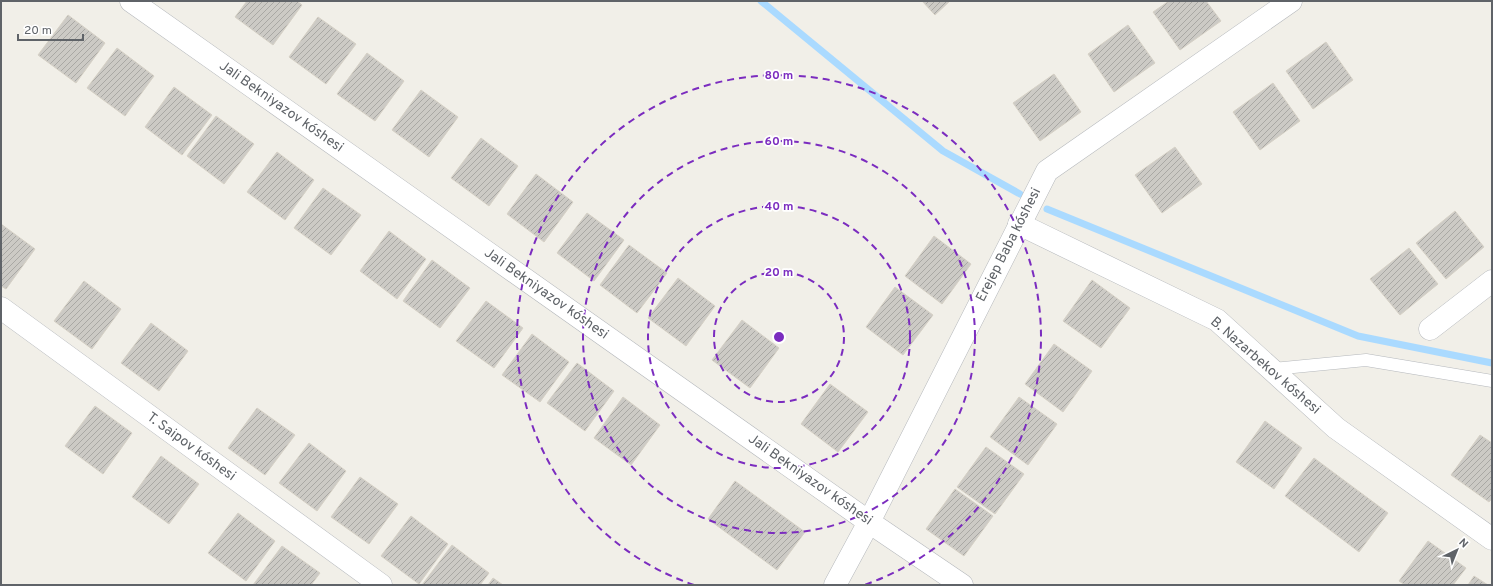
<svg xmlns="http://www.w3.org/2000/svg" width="1493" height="586" font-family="Overpass,sans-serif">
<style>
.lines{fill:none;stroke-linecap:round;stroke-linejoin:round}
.stream{stroke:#aadaff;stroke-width:7}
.building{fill:url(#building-hatch);stroke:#d6d1c6}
.service-casing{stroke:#b5b8bc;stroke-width:13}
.minor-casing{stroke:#b5b8bc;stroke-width:23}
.service{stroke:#fff;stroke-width:12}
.minor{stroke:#fff;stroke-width:22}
.ring{fill:none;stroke:#7b2cbf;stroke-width:2;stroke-dasharray:7 5}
.labels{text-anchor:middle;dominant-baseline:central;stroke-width:3.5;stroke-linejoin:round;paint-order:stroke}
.street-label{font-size:14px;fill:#5f6368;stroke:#fff}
.centre{fill:#7b2cbf;stroke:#fff;stroke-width:2}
.ring-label{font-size:12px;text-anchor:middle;font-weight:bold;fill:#7b2cbf;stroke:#fff;stroke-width:3.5;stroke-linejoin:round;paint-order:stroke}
</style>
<defs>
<pattern id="building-hatch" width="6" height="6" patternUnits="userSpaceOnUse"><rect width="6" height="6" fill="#cccac5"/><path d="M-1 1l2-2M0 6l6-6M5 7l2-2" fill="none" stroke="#a9a8a4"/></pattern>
</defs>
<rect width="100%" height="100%" fill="#f1efe8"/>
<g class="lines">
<g class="stream">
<polyline points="761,1 943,151 1020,194"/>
<polyline points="1047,209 1358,336 1492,363"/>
</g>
</g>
<g class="building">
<polygon points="247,1 297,1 302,5 273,45 235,17"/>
<polygon points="922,1 950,1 935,15"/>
<polygon points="1169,1 1206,1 1221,21 1180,50 1153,12"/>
<polygon points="68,15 105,43 76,83 38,55"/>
<polygon points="318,17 356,44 326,84 289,57"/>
<polygon points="1128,25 1155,63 1114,92 1088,54"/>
<polygon points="1326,42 1353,80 1313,109 1286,71"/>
<polygon points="117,48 154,76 125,116 87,88"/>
<polygon points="367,53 404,81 375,121 337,94"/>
<polygon points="1054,74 1081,112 1040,141 1013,103"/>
<polygon points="1273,83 1300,121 1260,150 1233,112"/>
<polygon points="174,87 212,115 182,155 145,127"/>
<polygon points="421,90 458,117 429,157 392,130"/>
<polygon points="216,116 254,144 224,184 187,156"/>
<polygon points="481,138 518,166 489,206 451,178"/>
<polygon points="1175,147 1202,184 1162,213 1135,175"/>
<polygon points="277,152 314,180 285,220 247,192"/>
<polygon points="536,174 573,202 544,242 507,214"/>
<polygon points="323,188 361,215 331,255 294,228"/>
<polygon points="1455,211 1484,247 1446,279 1416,243"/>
<polygon points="587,213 624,240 594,281 557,253"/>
<polygon points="1,224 35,249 6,289 1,286"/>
<polygon points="389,231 426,259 397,299 360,271"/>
<polygon points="934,236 971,264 942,304 905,276"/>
<polygon points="629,245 667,273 637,313 600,285"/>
<polygon points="1409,248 1438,284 1400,315 1370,279"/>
<polygon points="432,260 470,288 440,328 403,301"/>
<polygon points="678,278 715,306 686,346 648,318"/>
<polygon points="1092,280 1130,308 1101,348 1063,321"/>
<polygon points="84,281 121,309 92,349 54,321"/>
<polygon points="895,287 933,315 903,355 866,327"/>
<polygon points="486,301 523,328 494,368 456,341"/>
<polygon points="742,320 779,348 750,388 712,360"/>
<polygon points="151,323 188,351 159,391 121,363"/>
<polygon points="532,334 569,362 540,402 502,375"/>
<polygon points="1054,344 1092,371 1063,412 1025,384"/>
<polygon points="577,363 614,391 585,431 547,403"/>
<polygon points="830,384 868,412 838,452 801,424"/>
<polygon points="623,397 660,425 631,465 594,438"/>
<polygon points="1019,397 1057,424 1028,465 990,437"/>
<polygon points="95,406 132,433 103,474 65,446"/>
<polygon points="257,408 295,435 265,475 228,448"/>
<polygon points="1265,421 1302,448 1274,489 1236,462"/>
<polygon points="1480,435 1492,443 1492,499 1489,502 1451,475"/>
<polygon points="309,443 346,471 317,511 279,483"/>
<polygon points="986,447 1024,474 995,514 957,487"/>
<polygon points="161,456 199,484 169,524 132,497"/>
<polygon points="1314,458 1388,513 1359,552 1285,496"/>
<polygon points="360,477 398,504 369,544 331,517"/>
<polygon points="735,481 805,532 777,570 708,519"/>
<polygon points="955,489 993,516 964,556 926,529"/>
<polygon points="238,513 275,541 246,581 208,553"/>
<polygon points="411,516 448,544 419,584 381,556"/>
<polygon points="1428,541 1466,568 1453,585 1405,585 1399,581"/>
<polygon points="452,545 489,573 480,585 422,585"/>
<polygon points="282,546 320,573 311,585 253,585"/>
<polygon points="1474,576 1488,585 1468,585"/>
<polygon points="493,578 503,585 488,585"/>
</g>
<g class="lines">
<g class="service-casing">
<polyline id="service" points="1273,369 1366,360 1492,381"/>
</g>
<g class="minor-casing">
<g id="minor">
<polyline points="131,1 869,522 962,585"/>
<polyline points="1019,224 1217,320 1336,428 1492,539"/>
<polyline points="1,308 381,585"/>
<polyline points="1430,329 1492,281"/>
<polyline points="835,585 869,522 1047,171 1291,1"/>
</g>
</g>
<use href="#service" class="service"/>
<use href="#minor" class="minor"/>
</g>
<g class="ring">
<circle cx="779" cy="337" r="65"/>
<circle cx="779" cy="337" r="131"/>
<circle cx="779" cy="337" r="196"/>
<path d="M694 585A262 262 0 1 1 864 585"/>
</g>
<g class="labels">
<g class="street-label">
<text transform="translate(281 107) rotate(35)">Jali Bekniyazov kóshesi</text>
<text transform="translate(1009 245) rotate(-63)">Erejep Baba kóshesi</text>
<text transform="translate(546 294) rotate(35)">Jali Bekniyazov kóshesi</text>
<text transform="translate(1265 366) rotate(41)">B. Nazarbekov kóshesi</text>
<text transform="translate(191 447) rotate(36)">T. Saipov kóshesi</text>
<text transform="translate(810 480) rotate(35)">Jali Bekniyazov kóshesi</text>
</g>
</g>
<circle cx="779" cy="337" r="6" class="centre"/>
<g class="ring-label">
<text x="779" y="79">80 m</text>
<text x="779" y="145">60 m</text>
<text x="779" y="210">40 m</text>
<text x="779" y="276">20 m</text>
</g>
<rect width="1493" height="586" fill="none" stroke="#5f6368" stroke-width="4"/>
<g transform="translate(1457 550) rotate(43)" stroke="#ffffff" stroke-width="3" paint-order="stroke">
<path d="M0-3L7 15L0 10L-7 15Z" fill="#5f6368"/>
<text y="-6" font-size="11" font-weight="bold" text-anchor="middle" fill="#5f6368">N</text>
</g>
<path d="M18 34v6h65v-6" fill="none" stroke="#5f6368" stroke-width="2"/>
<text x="24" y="34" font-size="12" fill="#5f6368" stroke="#ffffff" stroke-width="3" paint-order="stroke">20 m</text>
</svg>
